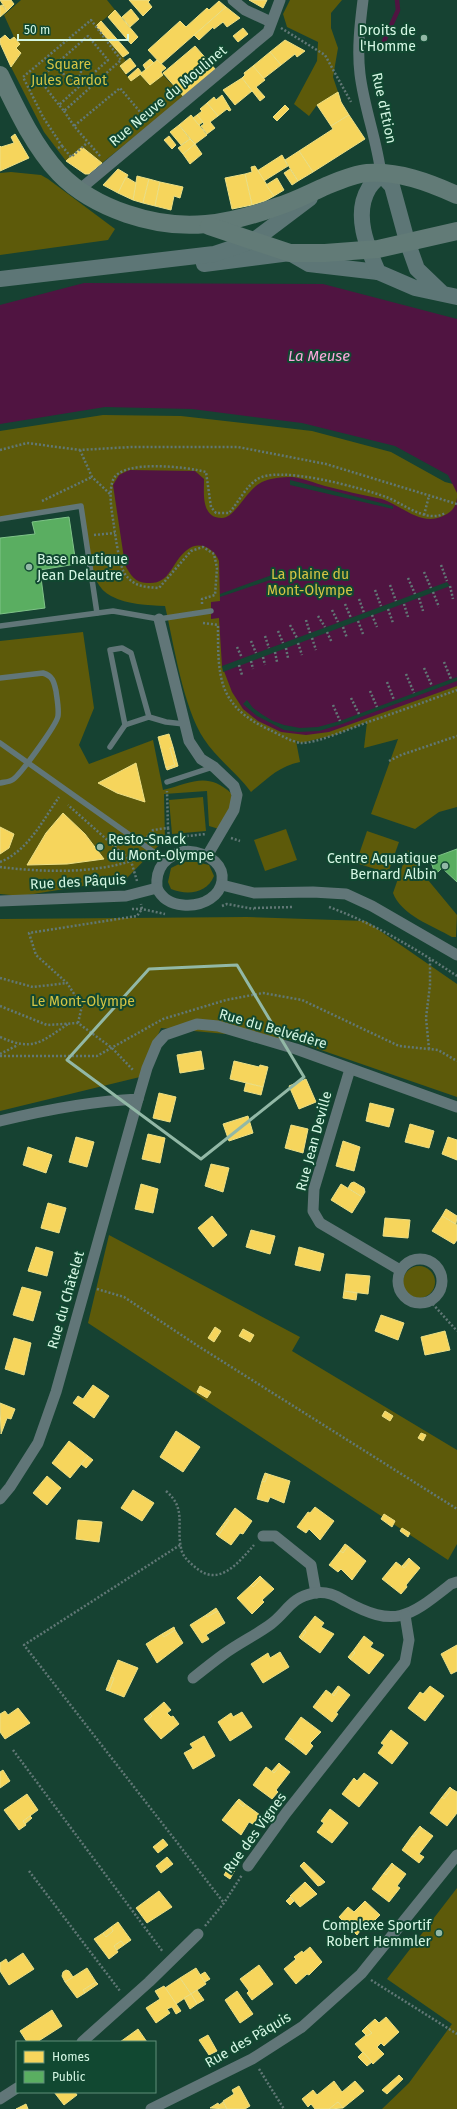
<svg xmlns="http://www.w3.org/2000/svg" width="457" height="2109" font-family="'Fira Sans',sans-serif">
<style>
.green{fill:#5d5a0a}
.water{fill:#501441}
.pier{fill:#164232}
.homes{fill:#f6d55c;stroke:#ecdf85}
.public{fill:#5aae61;stroke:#7fc488}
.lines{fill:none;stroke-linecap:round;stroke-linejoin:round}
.stream{stroke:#501441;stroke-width:4.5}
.path{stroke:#617876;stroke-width:2.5;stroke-dasharray:2 2;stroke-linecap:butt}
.lane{stroke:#617678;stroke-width:5.5}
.street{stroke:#617678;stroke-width:11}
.secondary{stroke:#5d7676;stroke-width:16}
.primary{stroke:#627b77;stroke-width:18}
.marked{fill:none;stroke:#92b8a6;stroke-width:3;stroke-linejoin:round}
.poi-dot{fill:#92b8a6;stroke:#114831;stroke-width:1.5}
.labels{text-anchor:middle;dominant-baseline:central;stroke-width:4;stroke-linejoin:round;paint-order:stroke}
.poi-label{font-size:14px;fill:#d5f7e4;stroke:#114831;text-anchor:end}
.park-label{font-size:14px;fill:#d5c444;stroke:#114831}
.street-label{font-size:14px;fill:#d5f7e4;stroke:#114831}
.water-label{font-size:15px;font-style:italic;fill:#fba8dc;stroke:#114831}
</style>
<rect width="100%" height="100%" fill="#164232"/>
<g class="green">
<polygon points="21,0 107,0 115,10 96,26 126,61 120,67 131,81 140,74 150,85 163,75 184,97 102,163 82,147 66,161 44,132 11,67 21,54 16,48 20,44 14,37 4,15"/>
<polygon points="290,0 342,0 331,13 331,28 338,48 333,77 338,92 317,105 309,116 294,104 317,61 318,42 287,27 283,14"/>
<polygon points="11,172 41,175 48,179 115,229 108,240 0,255 0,173"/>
<path d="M103 415 181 416 312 431 391 452 445 482 457 485V807L439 812 415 829 371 814 398 739 364 748 367 722 334 735 301 743 296 741 300 762C279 766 267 779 251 792 237 773 217 759 204 739 183 707 174 645 165 606 147 605 128 605 111 596 86 584 85 531 81 506L0 518V431Z"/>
<path d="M83 632 94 708 79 745 89 764 153 740 163 790C191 783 207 771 231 793L233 804 219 829 209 826 207 791 164 794 165 839 126 879 21 896 0 894V641Z"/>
<polygon points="203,797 206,831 172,834 169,800"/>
<polygon points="286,829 297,860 265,871 254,840"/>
<polygon points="367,831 399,842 388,873 356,863"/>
<path d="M408 850 428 880 457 915 456 937H452C433 926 401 915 393 893Z"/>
<path d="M193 861 209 865 214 876C207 893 188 896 171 889L168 882 171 868 183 862Z"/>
<polygon points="247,917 366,921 457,984 457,1097 292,1040 161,1028 140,1077 0,1111 0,919"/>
<polygon points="109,1235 300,1337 292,1351 457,1450 457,1544 448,1560 88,1323"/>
<circle cx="419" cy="1282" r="16"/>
<polygon points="457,1888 457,2109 382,2109 409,2083 452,2024 387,1979"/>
</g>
<g class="water">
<polygon points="84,283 323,284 457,319 457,493 448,475 395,446 302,423 192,409 105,407 0,424 0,305"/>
<path d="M129 470 195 471 204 479C204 494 201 518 222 518 235 518 246 490 262 482 270 478 283 477 292 477 303 478 314 483 325 486 344 491 363 495 382 499 403 506 422 528 445 515 453 511 456 506 457 498V686L329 732 306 735 281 732 258 721 243 709 232 692 222 666 219 618 211 619V602L220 601 219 561C214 548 199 540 187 550 171 562 171 585 147 583 135 583 130 574 125 565L113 485 119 475Z"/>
</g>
<g class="pier">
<polygon points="290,480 393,506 393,509 290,485"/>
<polygon points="272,575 273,579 220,597 220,594"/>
<polygon points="447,582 450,586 223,672 222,666"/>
<polygon points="457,677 457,681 342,724 319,731 298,732 284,730 257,716 243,704 247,700 253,708 263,715 273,721 284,725 300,728 318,727 340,721"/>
</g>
<g class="homes">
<polygon points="0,0 11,0 14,4 7,11"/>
<polygon points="129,0 150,0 148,2 152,7 143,16"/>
<polygon points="249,0 267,0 263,8"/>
<polygon points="219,1 226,7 161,64 148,50 180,21 186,27 207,8 209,10"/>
<polygon points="2,5 7,11 0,17 0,6"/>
<polygon points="226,7 240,18 227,27 223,22 214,29 213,27 199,40 194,35"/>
<polygon points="131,9 139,19 130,27 122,17"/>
<polygon points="115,10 138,37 131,44 108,17"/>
<polygon points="101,21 129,53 123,57 96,26"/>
<polygon points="243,28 248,34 238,42 233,36"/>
<polygon points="5,35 10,40 14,37 20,44 16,48 21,53 11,67 0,43 0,39"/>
<polygon points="285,40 305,51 297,57 295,54 281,65 270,52"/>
<polygon points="195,46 216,70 184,97 163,73"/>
<polygon points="270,52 281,65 263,79 253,66"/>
<polygon points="130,58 136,66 126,74 120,66"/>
<polygon points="150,59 154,63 146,70 143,65"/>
<polygon points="157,60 166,68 161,72 163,75 150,85 140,74"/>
<polygon points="253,66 265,80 256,87 265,97 260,101 242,78 245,75 244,73"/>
<polygon points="138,68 142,73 131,81 128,77"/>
<polygon points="242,78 252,91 235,105 223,90"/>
<polygon points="338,92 341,102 349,115 331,126 317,105"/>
<polygon points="222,95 231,110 229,111 227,109 218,116 207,103 214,97 216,100"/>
<polygon points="207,103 218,116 210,122 215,128 207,134 201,126 204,124 197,115 202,111 200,109"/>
<polygon points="285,105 289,109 277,121 273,117"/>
<polygon points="191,115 207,135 195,144 179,125"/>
<polygon points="197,115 203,122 199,125 193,118"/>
<polygon points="349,115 365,139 313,172 299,151 333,129 331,126"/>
<polygon points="179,125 190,139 181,145 170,132"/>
<polygon points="15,134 29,158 0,171 0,146 1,147 14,143 11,137"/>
<polygon points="169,136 176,145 172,149 164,140"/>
<polygon points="190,139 195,144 183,154 178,148"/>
<polygon points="195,144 202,154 190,164 183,154"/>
<polygon points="82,147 102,163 89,174 85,174 66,161"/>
<polygon points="299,151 313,172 298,181 285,160"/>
<polygon points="282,155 288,166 264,181 257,171"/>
<polygon points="255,166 274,196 265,201 252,205 245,174 252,172 251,167"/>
<polygon points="118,169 128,175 118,193 103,185"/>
<polygon points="290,169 298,181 292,185 284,173"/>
<polygon points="245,174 252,205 232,209 225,178"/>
<polygon points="137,176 149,179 143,203 133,200"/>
<polygon points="126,177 136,183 133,200 118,193"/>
<polygon points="277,178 284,190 274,196 266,185"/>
<polygon points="149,179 160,182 155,206 143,203"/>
<polygon points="160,182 183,187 180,198 174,196 171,210 155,206"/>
<polygon points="169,734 173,747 170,748 175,765 166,768 158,737"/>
<polygon points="173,747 178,766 167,770 166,768 175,765 170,748"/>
<polygon points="136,763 145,802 117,793 98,783"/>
<polygon points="63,813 85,834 104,859 67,864 27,865 46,833"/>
<polygon points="0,827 14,834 9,848 0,854"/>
<polygon points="201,1051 204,1069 180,1073 177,1055"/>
<polygon points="234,1061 259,1067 260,1065 268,1067 263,1087 230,1079"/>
<polygon points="306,1079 316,1102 299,1109 289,1086"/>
<polygon points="246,1083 263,1087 261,1095 244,1091"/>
<polygon points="159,1093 176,1097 170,1122 153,1118"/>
<polygon points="370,1103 394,1109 389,1127 366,1121"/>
<polygon points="248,1116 253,1133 229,1141 223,1124"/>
<polygon points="410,1124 434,1131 429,1148 405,1142"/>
<polygon points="291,1125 308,1129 303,1153 285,1148"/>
<polygon points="148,1134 165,1138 160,1163 142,1159"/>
<polygon points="76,1137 94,1142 87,1167 69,1162"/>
<polygon points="448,1137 457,1140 457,1160 442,1154"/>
<polygon points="343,1141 360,1147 354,1171 336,1166"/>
<polygon points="28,1147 52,1155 46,1173 23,1165"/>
<polygon points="211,1164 229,1168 223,1192 205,1186"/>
<polygon points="354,1182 364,1188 365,1192 362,1197 348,1188 351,1183"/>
<polygon points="141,1184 158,1189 153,1213 135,1209"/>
<polygon points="341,1184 362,1197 352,1213 331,1200"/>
<polygon points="48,1203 66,1208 59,1233 41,1228"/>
<polygon points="446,1209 457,1216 456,1224 442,1216"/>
<polygon points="212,1216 227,1235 213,1247 198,1228"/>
<polygon points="442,1216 457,1225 457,1240 454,1244 432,1231"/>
<polygon points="385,1218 410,1220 408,1238 383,1236"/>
<polygon points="251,1230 275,1236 270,1254 246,1247"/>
<polygon points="36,1247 53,1252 47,1276 28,1271"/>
<polygon points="299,1247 324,1254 320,1271 295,1265"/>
<polygon points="346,1274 370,1276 368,1294 344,1291"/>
<polygon points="22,1287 41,1292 33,1321 13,1315"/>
<polygon points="344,1291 357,1293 356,1300 343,1298"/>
<polygon points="381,1315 404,1323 398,1340 375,1331"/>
<polygon points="215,1327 221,1331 214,1342 208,1338"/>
<polygon points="243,1329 254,1335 250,1342 239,1336"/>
<polygon points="445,1331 450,1350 425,1355 421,1337"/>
<polygon points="14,1338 31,1343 24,1375 5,1369"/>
<polygon points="93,1385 109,1396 94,1418 73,1403 78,1396 83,1399"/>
<polygon points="200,1386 211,1392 207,1398 197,1392"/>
<polygon points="0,1403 15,1409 11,1419 7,1418 1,1434"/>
<polygon points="385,1411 393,1416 390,1421 382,1416"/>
<polygon points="176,1431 200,1447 183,1472 160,1457"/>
<polygon points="421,1433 426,1435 423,1441 418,1438"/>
<polygon points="69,1441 88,1456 70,1478 52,1463"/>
<polygon points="88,1456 93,1460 86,1468 81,1464"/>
<polygon points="265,1473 268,1474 265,1482 262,1481"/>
<polygon points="268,1474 290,1481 284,1503 270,1497 268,1502 257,1499 262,1481 265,1482"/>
<polygon points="47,1476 61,1488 47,1505 33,1493"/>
<polygon points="133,1490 154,1503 142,1521 121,1508"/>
<polygon points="315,1507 334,1521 320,1540 309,1529 306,1533 297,1527 308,1512 310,1513"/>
<polygon points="235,1508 252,1521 243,1534 240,1533 231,1545 218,1536 229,1520 227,1519"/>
<polygon points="384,1514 395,1521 392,1527 381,1519"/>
<polygon points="227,1519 229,1520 218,1536 216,1534"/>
<polygon points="78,1520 102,1522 99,1542 76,1539"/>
<polygon points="402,1528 410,1533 408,1537 400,1531"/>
<polygon points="345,1544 348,1546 343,1553 340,1551"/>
<polygon points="348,1546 366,1561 352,1580 341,1569 338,1572 329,1565 340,1551 343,1553"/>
<polygon points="409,1558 411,1560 404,1568 402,1566"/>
<polygon points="411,1560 420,1568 406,1585 407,1587 401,1594 382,1579 396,1562 404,1568"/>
<polygon points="260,1576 262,1578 253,1587 251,1585"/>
<polygon points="262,1578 274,1589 262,1600 264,1602 252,1614 237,1598 251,1585 253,1587"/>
<polygon points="216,1608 218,1611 207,1617 206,1615"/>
<polygon points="218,1611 225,1623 206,1635 209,1639 202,1643 190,1625 206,1615 207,1617"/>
<polygon points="315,1616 324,1623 321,1627 334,1634 320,1653 301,1639 306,1632 304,1630"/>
<polygon points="174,1627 175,1630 164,1637 162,1634"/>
<polygon points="175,1630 183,1643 157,1663 146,1644 162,1634 164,1637"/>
<polygon points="304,1630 306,1632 301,1639 299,1637"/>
<polygon points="364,1636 373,1643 370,1647 384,1655 369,1674 350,1659 355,1653 353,1651"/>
<polygon points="457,1645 457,1671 451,1674 441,1654"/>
<polygon points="353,1651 355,1653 350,1659 348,1657"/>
<polygon points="280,1652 289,1667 263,1683 251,1664 268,1653 270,1658"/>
<polygon points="118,1660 138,1668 124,1697 109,1691 114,1678 111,1677"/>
<polygon points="111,1677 114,1678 109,1691 106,1690"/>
<polygon points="338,1686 340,1687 334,1696 332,1694"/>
<polygon points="430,1686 444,1696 425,1721 408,1708 420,1692 423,1694"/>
<polygon points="340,1687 350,1695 336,1713 338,1714 332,1722 313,1707 326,1690 334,1696"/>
<polygon points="164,1702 171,1710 167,1713 171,1717 173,1716 179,1724 161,1739 146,1722 152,1716 150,1714"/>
<polygon points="18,1708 30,1723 5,1739 0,1732 0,1714 5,1711 8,1715"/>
<polygon points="242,1712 252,1727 230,1741 218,1722 231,1713 233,1717"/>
<polygon points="150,1714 152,1716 146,1722 144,1719"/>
<polygon points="301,1717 321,1732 310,1743 313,1746 306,1755 292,1744 294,1741 287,1736"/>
<polygon points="391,1730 408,1743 392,1764 378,1753 384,1745 381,1743"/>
<polygon points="204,1736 215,1756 193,1769 184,1753 193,1748 190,1744"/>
<polygon points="287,1736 294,1741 292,1744 285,1739"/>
<polygon points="279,1763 281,1765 274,1773 272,1771"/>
<polygon points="281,1765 290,1772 276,1790 278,1792 272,1799 253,1785 266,1767 274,1773"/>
<polygon points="3,1770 10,1781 0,1788 0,1772"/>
<polygon points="364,1773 378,1783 359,1807 342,1794 354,1778 357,1781"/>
<polygon points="450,1787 452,1789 444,1799 442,1797"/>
<polygon points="452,1789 457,1792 457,1813 447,1826 430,1813 442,1797 444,1799"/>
<polygon points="27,1794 38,1810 23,1821 26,1825 19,1830 4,1810"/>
<polygon points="239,1799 245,1804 243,1807 237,1801"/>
<polygon points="237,1801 243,1807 245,1804 260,1815 253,1824 249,1822 241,1835 222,1820"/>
<polygon points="330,1809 348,1823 332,1843 317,1832 324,1823 321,1821"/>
<polygon points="30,1816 32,1818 25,1824 23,1821"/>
<polygon points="420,1826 422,1828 414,1837 412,1836"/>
<polygon points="422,1828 433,1836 419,1854 424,1857 419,1863 402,1850 412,1836 414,1837"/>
<polygon points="163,1839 168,1845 158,1853 153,1847"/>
<polygon points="167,1857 173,1864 161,1873 156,1866"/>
<polygon points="304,1862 325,1882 321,1885 318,1886 300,1866"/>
<polygon points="392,1863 394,1865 386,1875 384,1873"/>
<polygon points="230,1865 236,1868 230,1879 224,1875"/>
<polygon points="394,1865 406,1874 397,1886 400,1888 389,1902 372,1889 384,1873 386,1875"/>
<polygon points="305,1882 317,1894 300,1907 290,1896"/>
<polygon points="159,1891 172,1907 147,1923 136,1908"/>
<polygon points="290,1897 294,1901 290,1905 286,1901"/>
<polygon points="365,1901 380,1915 368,1927 365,1924 357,1935 339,1917 348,1907 354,1912"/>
<polygon points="118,1922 131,1940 124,1945 121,1941 114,1946 118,1952 109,1959 94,1939 103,1933 106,1937 113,1931 111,1927"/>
<polygon points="111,1927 113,1931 106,1937 103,1933"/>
<polygon points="121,1941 124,1945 117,1950 114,1946"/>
<polygon points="310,1947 322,1962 309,1975 307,1974 296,1984 284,1969 296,1959 294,1957 302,1951 303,1953"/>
<polygon points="23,1953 34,1969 9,1985 0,1971 0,1963 6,1959 8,1963"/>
<polygon points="259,1965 273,1984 252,2000 247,1993 249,1991 240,1979"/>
<polygon points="87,1968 96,1982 83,1990 85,1993 77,1998 65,1982"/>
<polygon points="196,1968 206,1984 191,1994 180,1978"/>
<polygon points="66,1970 69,1971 73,1977 65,1982 62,1976 63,1972"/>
<polygon points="205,1972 210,1979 205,1982 200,1975"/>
<polygon points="180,1978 191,1994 176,2004 165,1988"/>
<polygon points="96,1982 98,1984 85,1993 83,1990"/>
<polygon points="164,1986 181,2011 176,2014 172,2007 167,2009 170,2013 156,2023 146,2008 160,1999 155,1991"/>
<polygon points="197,1990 204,2000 197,2004 191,1994"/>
<polygon points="237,1991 253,2014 240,2023 225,2000"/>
<polygon points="191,1994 197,2004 190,2009 184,1998"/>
<polygon points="52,2010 62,2026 37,2042 27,2042 20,2031"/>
<polygon points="386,2017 399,2032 384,2046 381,2043 377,2047 384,2054 373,2064 355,2044 366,2035 367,2036 372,2033 366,2027 375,2019 379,2023"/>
<polygon points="366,2027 372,2033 367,2036 362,2031"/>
<polygon points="138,2029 147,2042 120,2042"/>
<polygon points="208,2035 217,2051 209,2055 199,2040"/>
<polygon points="363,2052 372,2062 367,2066 358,2057"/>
<polygon points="399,2075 403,2079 387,2094 382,2090"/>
<polygon points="334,2081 342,2092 355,2081 364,2091 343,2108 338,2102 329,2109 315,2109 311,2104 308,2107 302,2099 313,2090 317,2095"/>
<polygon points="239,2086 250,2106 245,2109 227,2109 223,2101 234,2094 232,2090"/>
<polygon points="54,2092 75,2092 77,2095 64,2105"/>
<polygon points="223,2102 227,2109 210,2108 218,2103 219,2105"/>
<polygon points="338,2102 343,2108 329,2109"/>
<polygon points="26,2104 28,2109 16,2109"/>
</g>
<g class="public">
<polygon points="69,517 76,564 40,570 45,608 0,614 0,538 35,534 32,522"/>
<polygon points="457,849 457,882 442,868 438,872 434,871 432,865 427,860"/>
</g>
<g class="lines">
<polyline class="stream" points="384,41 398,10 397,0"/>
<g class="path">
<polyline points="281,28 325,55 351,102"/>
<circle cx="72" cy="71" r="9"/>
<polyline points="64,111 74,126"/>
<polyline points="62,146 71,157 87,143"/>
<polyline points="58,148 62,146 43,117 23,77 91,20 121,60 64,111 59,105 108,60 88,36 39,79 59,105"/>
<polyline points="100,156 74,126 120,88 146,119"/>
<polyline points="0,450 27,443 80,450 131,447 238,447 326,464 457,504"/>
<polyline points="80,450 92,477 110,494"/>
<polyline points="42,501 92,477"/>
<polyline points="424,515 429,496"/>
<polyline points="94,535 115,533"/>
<polyline points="441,565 447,581"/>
<polyline points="424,572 431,588"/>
<polyline points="408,578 415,594"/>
<polyline points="390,585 396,601"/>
<polyline points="450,586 453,599"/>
<polyline points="375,590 381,606"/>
<polyline points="433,592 439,607"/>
<polyline points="419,598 423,611"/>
<polyline points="359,599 364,613"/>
<path d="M202 604V599L215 595 217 568 214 554 203 547 191 551 159 588C145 587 134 587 125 574 120 568 115 535 114 526 112 512 108 494 113 480 121 459 188 467 206 472L211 507 216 513H229C238 503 245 488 256 480 276 464 362 488 386 497 403 503 427 524 445 513"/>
<polyline points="345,604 351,618"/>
<polyline points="404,604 408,617"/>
<polyline points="388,609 393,623"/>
<polyline points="332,610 338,622"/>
<polyline points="372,615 377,627"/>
<polyline points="318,616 325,627"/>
<polyline points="306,620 310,633"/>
<polyline points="358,621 363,634"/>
<path d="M203 623 218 625C218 676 217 706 270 730 278 734 292 742 301 743 318 743 351 728 368 722 398 712 427 701 457 690"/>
<polyline points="290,625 297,638"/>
<polyline points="343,627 347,638"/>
<polyline points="278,631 283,643"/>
<polyline points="327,632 332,643"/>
<polyline points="265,636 269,648"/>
<polyline points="312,638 316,650"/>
<polyline points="251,641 256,653"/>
<polyline points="298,643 302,655"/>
<polyline points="237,647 242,658"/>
<polyline points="286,648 288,658"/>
<polyline points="275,652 277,662"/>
<polyline points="263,657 265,665"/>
<polyline points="251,661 253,669"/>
<polyline points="444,662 451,679"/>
<polyline points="239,665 242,675"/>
<polyline points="424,668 432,686"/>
<polyline points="406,674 414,693"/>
<polyline points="387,682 394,700"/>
<polyline points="370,691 377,707"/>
<polyline points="351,698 359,714"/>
<polyline points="333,705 340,721"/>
<polyline points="389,761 401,755 457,736"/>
<polyline points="168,828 169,838 206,834"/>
<polyline points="147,837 153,830 168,828 167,791"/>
<polyline points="231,838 240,841"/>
<path d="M0 862C28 851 43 820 59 797"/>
<path d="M0 867C41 872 91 874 131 861L68 805"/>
<polyline points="137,881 131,861 137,851"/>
<polyline points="222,906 227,904 254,909"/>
<path d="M329 907C375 924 416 949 457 976"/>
<polyline points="254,908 294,907"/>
<polyline points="132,909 142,909 165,914"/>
<polyline points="0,978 33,987 67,983"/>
<polyline points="0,1006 47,1025 78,1023 112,1048 134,1071"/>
<polyline points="78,1023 82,1006 67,983 36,955 29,933 137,916 142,909 141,904"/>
<path d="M0 1037C33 1052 41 1042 68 1024"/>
<polyline points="429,1049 426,1018 430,985 430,958"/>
<polyline points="0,1054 18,1045"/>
<polyline points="0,1056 97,1056 163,1019 226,1000 263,993 302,1000 399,1046 438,1050 457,1061"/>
<polyline points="97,1289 124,1297 198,1346 457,1509"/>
<polyline points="430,1301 457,1331"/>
<path d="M166 1491C187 1509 176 1525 181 1548 182 1556 189 1562 195 1567 219 1588 238 1563 254 1545"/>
<polyline points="180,1545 24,1645 224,1903"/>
<polyline points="13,1750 163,1952"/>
<polyline points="29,1871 120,1991"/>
<polyline points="205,1926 224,1903 242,1875"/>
<polyline points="371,1980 457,2034"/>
<polyline points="259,2069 284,2109"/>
</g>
<g class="lane">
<polyline points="0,519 81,506 97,613"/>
<polyline points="0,626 113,611 159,619 211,611"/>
<path d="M0 678 43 673C53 676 54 682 56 691 57 699 59 708 58 716 57 724 19 777 12 780 9 782 4 782 0 783"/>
<polyline points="149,717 125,725 110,650 122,648 131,653 149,717 166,722 184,724"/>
<polyline points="0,743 165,860"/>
<polyline points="110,747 125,725"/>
<polyline points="167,782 213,767"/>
</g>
<g class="street">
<polyline points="233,0 245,10 271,22"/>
<path d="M363 0C360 24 357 50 360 74 364 108 377 140 381 174"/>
<polyline points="79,190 268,32 280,0"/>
<polyline points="159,619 189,741 201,759 214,767 234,786 237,795 234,810 207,856"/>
<path d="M186 851C241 855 228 909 183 905 171 904 162 899 157 888 155 867 166 855 186 851Z"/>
<polyline points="222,885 254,893 313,892 346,894 372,906 457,955"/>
<polyline points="0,901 126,896 157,888"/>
<polyline points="350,1069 314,1189 313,1211 320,1223 400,1270"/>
<path d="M0 1121C45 1110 91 1101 138 1099L147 1068 157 1044 165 1035 197 1024 218 1026 296 1049 457 1107"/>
<circle cx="420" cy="1281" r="22"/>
<polyline points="0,1499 10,1487 38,1443 56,1392 138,1099"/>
<polyline points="263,1536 275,1536 311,1565 316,1593"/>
<path d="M193 1678C203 1670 213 1662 224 1654 239 1643 256 1635 271 1624 288 1611 290 1598 314 1593 327 1591 335 1595 345 1601 396 1629 409 1617 451 1584L457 1582"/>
<polyline points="248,1866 286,1813 405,1662 409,1640 405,1615"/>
<polyline points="82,2042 149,1982 198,1934"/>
<polyline points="0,2099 17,2088"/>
<polyline points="151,2109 252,2059 302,2027 361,1974 457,1855"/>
</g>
<g class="secondary">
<polyline points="204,264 290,253 309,264 378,272"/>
<polyline points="0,279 214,254 253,241 310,198"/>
<path d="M442 293 417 269 407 241 392 186 381 174C377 179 372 183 369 188 353 214 367 247 378 272L415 288 457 297"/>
</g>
<g class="primary">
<path d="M0 75C16 108 33 145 59 173 94 209 156 229 206 224 230 222 254 215 276 207 293 202 310 193 326 186 338 181 354 174 367 173 399 171 428 182 457 195"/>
<polyline points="209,226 290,253 325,253 378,249 457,231"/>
</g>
</g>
<path class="marked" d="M237 965 304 1077 201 1159 67 1060 149 969Z"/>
<g class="poi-dot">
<circle cx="424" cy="38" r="4"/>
<circle cx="29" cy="567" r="4"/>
<circle cx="100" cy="847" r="4"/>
<circle cx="445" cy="866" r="4"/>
<circle cx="439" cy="1933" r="4"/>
</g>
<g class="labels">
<g class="poi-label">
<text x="416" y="30">Droits de<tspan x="416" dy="16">l'Homme</tspan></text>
<text x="37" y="559" text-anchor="start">Base nautique<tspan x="37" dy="16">Jean Delautre</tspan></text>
<text x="108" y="839" text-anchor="start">Resto-Snack<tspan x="108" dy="16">du Mont-Olympe</tspan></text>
<text x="437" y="858">Centre Aquatique<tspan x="437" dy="16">Bernard Albin</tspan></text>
<text x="431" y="1925">Complexe Sportif<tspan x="431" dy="16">Robert Hemmler</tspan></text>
</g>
<g class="park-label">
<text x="69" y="64">Square<tspan x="69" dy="16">Jules Cardot</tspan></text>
<text x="310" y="574">La plaine du<tspan x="310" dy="16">Mont-Olympe</tspan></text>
<text x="83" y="1001">Le Mont-Olympe</text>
</g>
<g class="street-label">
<text transform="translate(168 96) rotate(-40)">Rue Neuve du Moulinet</text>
<text transform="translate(384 108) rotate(78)">Rue d'Etion</text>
<text transform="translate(78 882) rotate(-3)">Rue des Pâquis</text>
<text transform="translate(273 1029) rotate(16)">Rue du Belvédère</text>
<text transform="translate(314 1141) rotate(-75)">Rue Jean Deville</text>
<text transform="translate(66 1300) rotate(-74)">Rue du Châtelet</text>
<text transform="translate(255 1833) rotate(-54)">Rue des Vignes</text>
<text transform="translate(248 2040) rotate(-30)">Rue des Pâquis</text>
</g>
<g class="water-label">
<text x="319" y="356">La Meuse</text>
</g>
</g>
<rect x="16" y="2041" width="140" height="52" fill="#114831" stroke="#5f8e79"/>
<rect x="24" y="2051" width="20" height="12" fill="#f6d55c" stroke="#5f8e79"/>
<text x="52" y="2061" font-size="12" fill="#d5f7e4">Homes</text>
<rect x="24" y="2071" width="20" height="12" fill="#5aae61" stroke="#5f8e79"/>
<text x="52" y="2081" font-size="12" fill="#d5f7e4">Public</text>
<path d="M18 34v6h110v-6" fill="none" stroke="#d5f7e4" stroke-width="2"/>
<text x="24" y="34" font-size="12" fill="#d5f7e4" stroke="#114831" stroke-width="3" paint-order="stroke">50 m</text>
</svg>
